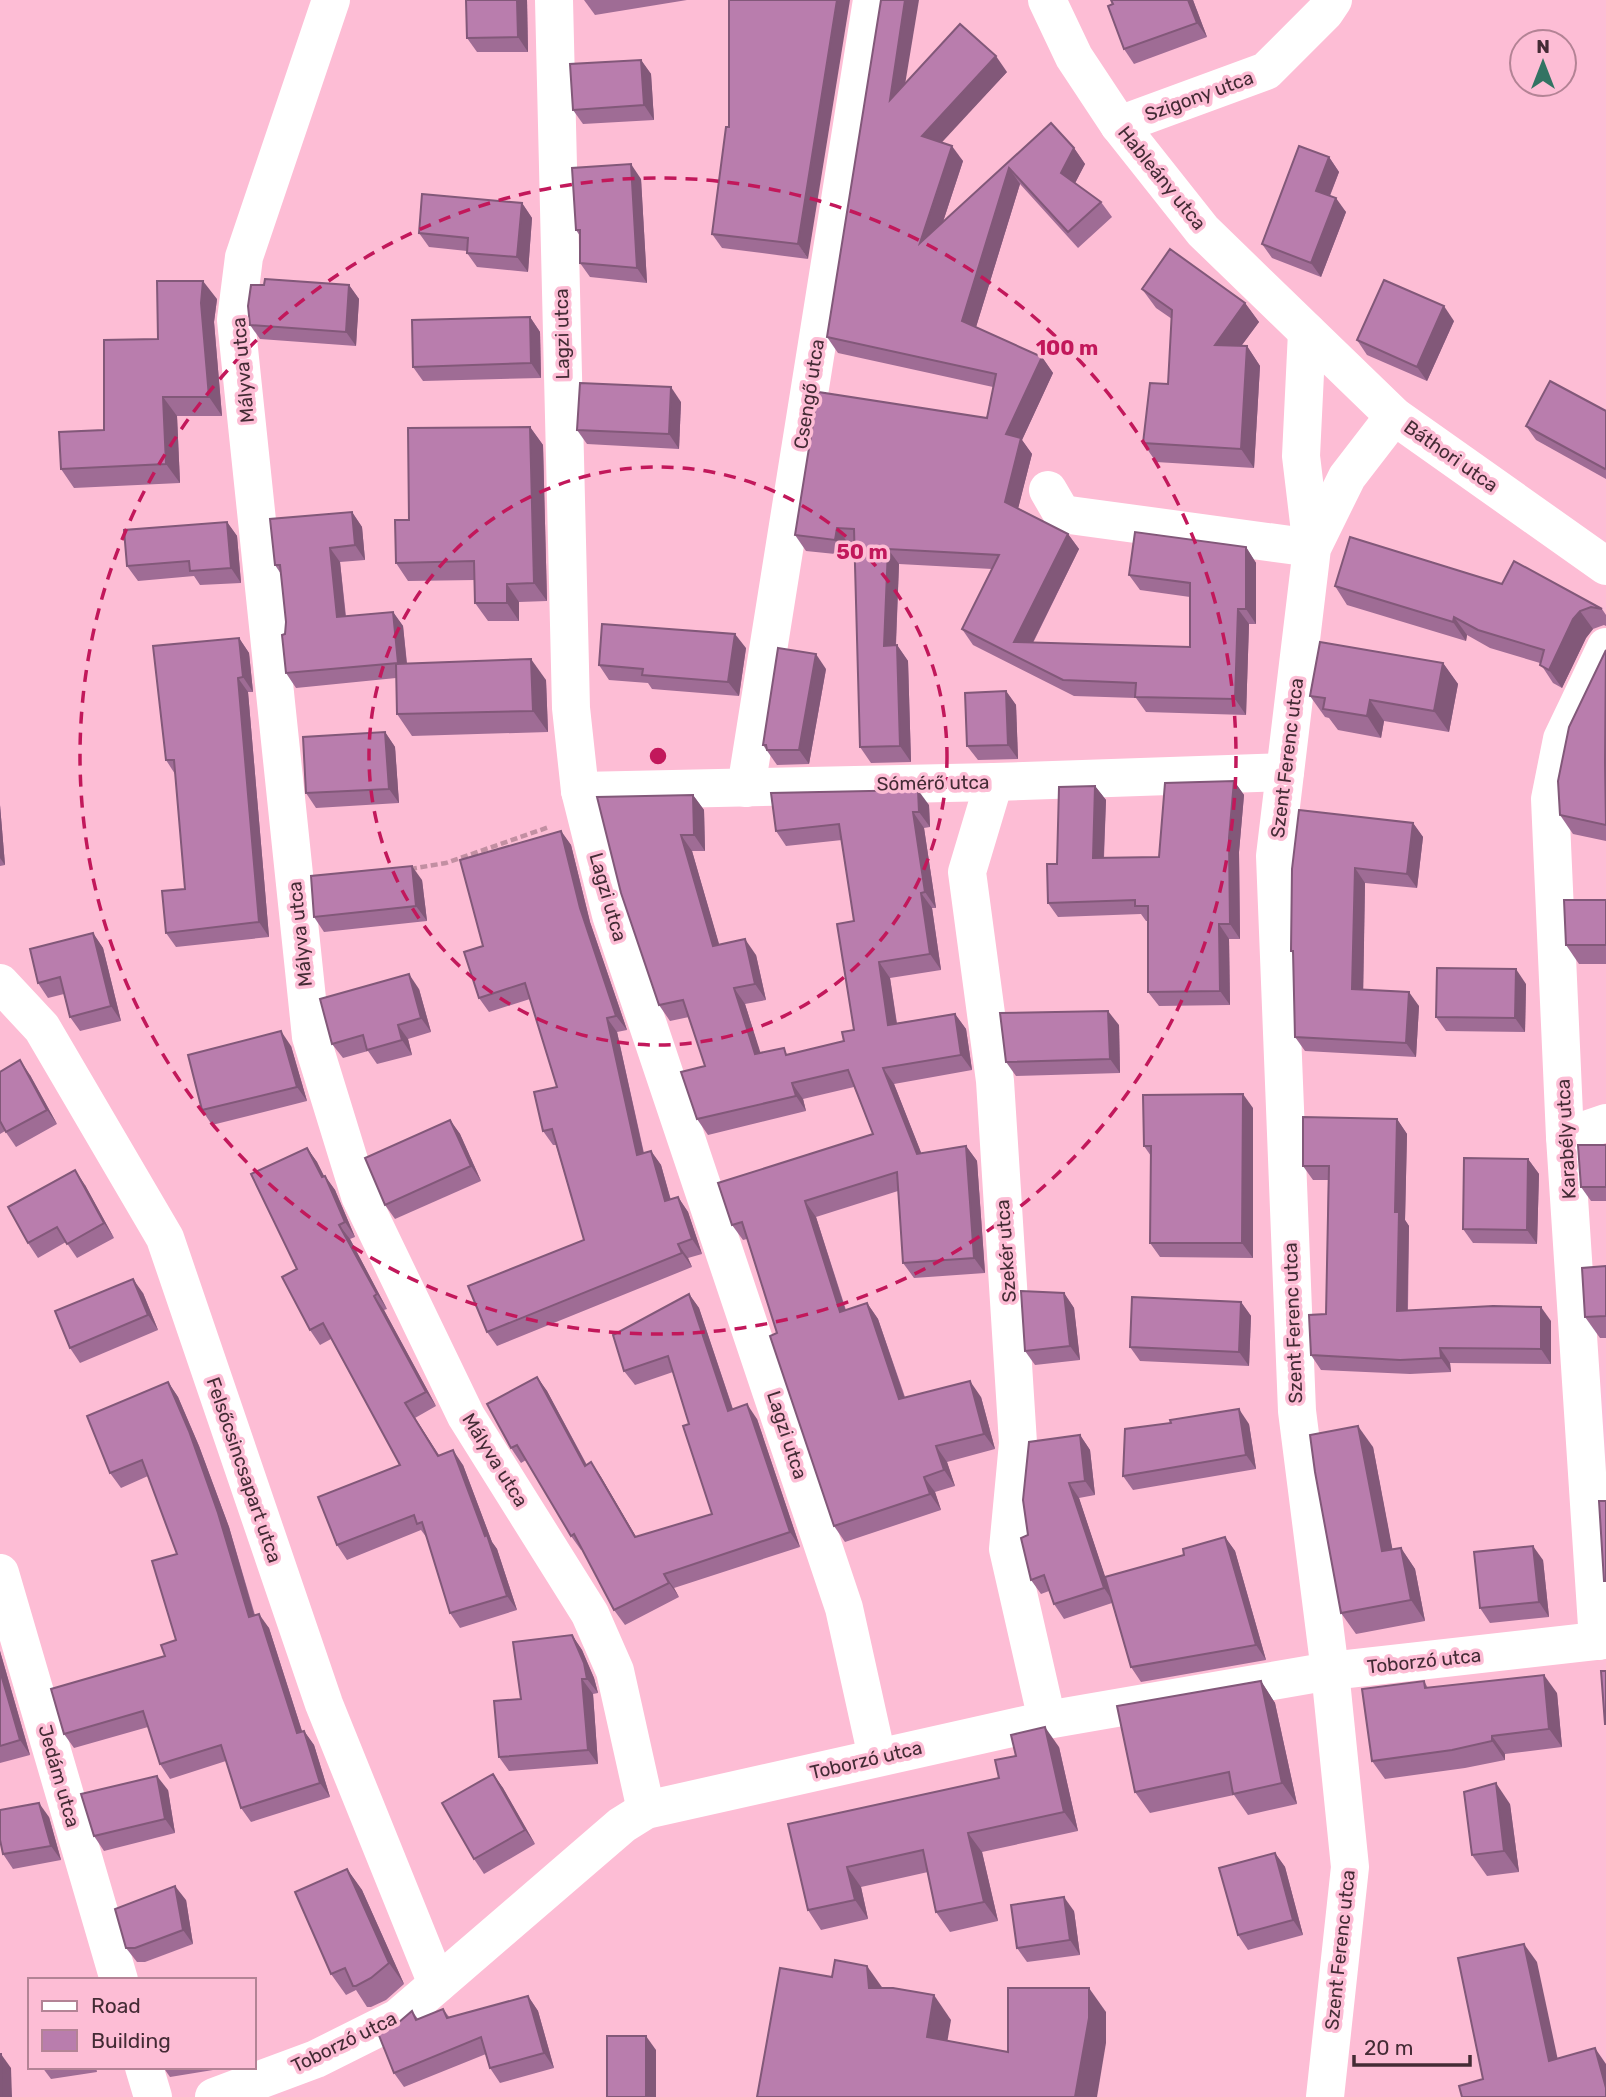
<svg xmlns="http://www.w3.org/2000/svg" width="1606" height="2097" font-family="Rubik,sans-serif">
<style>
.lines{fill:none;stroke-linecap:round;stroke-linejoin:round}
.path{stroke:#c28fa2;stroke-width:4.5;stroke-dasharray:7 3.5;stroke-linecap:butt}
.minor{stroke:#fff;stroke-width:38}
.wall{fill:#9f6c95}
.shaded-wall{fill:#825879}
.building{fill:#b97dad;stroke:#825879;stroke-width:2}
.ring{fill:none;stroke:#c2185b;stroke-width:3.5;stroke-dasharray:12 9}
.labels{text-anchor:middle;dominant-baseline:central;stroke-width:7;stroke-linejoin:round;paint-order:stroke}
.street-label{font-size:19px;fill:#442b35;stroke:#fdbdd5}
.centre{fill:#c2185b;stroke:#fdbdd5;stroke-width:3.5}
.ring-label{font-size:21px;text-anchor:middle;font-weight:bold;fill:#c2185b;stroke:#fdbdd5;stroke-width:7;stroke-linejoin:round;paint-order:stroke}
</style>
<rect width="100%" height="100%" fill="#fdbdd5"/>
<g class="lines">
<polyline class="path" points="410,869 446,863 549,827"/>
<g class="minor">
<polyline points="331,0 244,257 236,320 311,1037 360,1196 466,1416 590,1614 615,1671 646,1810"/>
<polyline points="554,0 571,708 580,791 611,915 844,1608 877,1757"/>
<polyline points="1047,0 1074,57 1119,125 1203,231 1394,416 1606,566"/>
<polyline points="1119,125 1266,71 1325,12 1333,0"/>
<polyline points="1048,490 1062,514 1312,548 1301,456 1307,332"/>
<polyline points="994,782 967,872 995,1081 1018,1443 1008,1549 1047,1720"/>
<polyline points="746,788 872,0"/>
<polyline points="580,791 994,782 1285,772"/>
<polyline points="0,983 42,1028 165,1238 324,1704 437,1984"/>
<polyline points="1565,1137 1606,1123"/>
<polyline points="0,1573 119,1980"/>
<polyline points="1598,1641 1565,1137 1550,799 1562,739 1606,647"/>
<polyline points="144,2067 153,2097"/>
<polyline points="214,2097 316,2059 398,2018 622,1825 646,1810 1047,1720 1330,1671 1606,1640"/>
<polyline points="1325,2097 1350,1867 1330,1671 1297,1411 1275,856 1312,548 1347,477 1394,416"/>
</g>
</g>
<g class="wall">
<polygon points="527,0 528,52 477,52 467,38"/>
<polygon points="584,0 687,0 595,15"/>
<polygon points="1193,0 1207,37 1134,64 1124,49 1113,4"/>
<polygon points="641,60 651,74 654,120 583,124 573,110"/>
<polygon points="1007,72 941,142 963,161 943,222 1051,123 1074,148 1085,164 1075,183 1101,202 1112,217 1078,248 1020,184 976,327 1042,357 1053,373 1022,440 1032,454 1018,508 1068,534 1079,549 1033,643 1190,647 1190,597 1140,590 1129,575 1246,547 1256,563 1256,624 1249,624 1246,715 1146,712 1136,698 1074,696 973,645 962,629 992,569 899,564 896,646 897,645 908,661 911,762 871,763 860,747 855,544 848,543 845,555 806,551 795,535 987,418 993,387 838,353 827,337 906,82"/>
<polygon points="726,127 808,259 722,248 712,234"/>
<polygon points="1329,157 1339,172 1330,196 1346,212 1321,277 1272,258 1262,244"/>
<polygon points="641,179 647,283 590,277 580,263 580,236 576,230"/>
<polygon points="522,203 532,218 528,272 477,267 467,253 467,251 429,247 419,233"/>
<polygon points="349,285 359,299 356,346 260,339 250,325"/>
<polygon points="1142,289 1245,303 1259,322 1241,346 1247,346 1260,366 1254,468 1156,462 1143,443 1168,384 1172,319 1156,308"/>
<polygon points="217,299 214,322 222,416 177,416 180,483 74,488 61,469 104,430 158,339"/>
<polygon points="530,317 540,332 541,378 423,381 413,367"/>
<polygon points="1454,321 1427,381 1367,355 1357,340"/>
<polygon points="681,402 679,449 587,444 577,430"/>
<polygon points="1606,411 1606,479 1536,440 1526,426"/>
<polygon points="530,427 543,445 547,601 519,602 519,621 488,621 475,603 475,580 408,581 396,563"/>
<polygon points="352,512 362,527 365,560 340,562 346,616 393,612 403,626 407,663 546,680 548,732 412,736 397,714 396,678 296,688 286,673 286,622 281,574 275,565"/>
<polygon points="227,522 237,536 241,583 200,585 194,576 138,581 127,566"/>
<polygon points="1502,584 1602,609 1606,615 1606,626 1604,625 1593,629 1586,638 1562,688 1553,683 1540,663 1490,648 1467,635 1466,641 1347,605 1335,586"/>
<polygon points="239,638 249,653 253,692 248,692 269,937 176,947 166,933 185,889 175,774 166,760"/>
<polygon points="746,648 739,696 652,689 648,683 609,680 599,665"/>
<polygon points="1606,650 1606,841 1573,834 1560,815"/>
<polygon points="1443,663 1458,684 1449,732 1384,721 1381,738 1338,730 1329,718 1325,717 1310,696"/>
<polygon points="826,669 809,764 777,765 763,745"/>
<polygon points="1006,691 1016,705 1018,759 978,760 967,746"/>
<polygon points="385,732 395,747 399,803 316,808 306,793"/>
<polygon points="1234,781 1244,795 1239,852 1240,939 1229,939 1230,1005 1159,1006 1148,992 1148,921 1146,921 1141,914 1058,917 1048,903 1057,864 1095,786 1106,800 1104,858 1159,857"/>
<polygon points="693,795 704,810 705,851 692,851 719,945 756,955 766,1000 745,1004 760,1053 789,1055 844,1041 854,1030 854,921 842,840 786,846 776,831 929,805 930,827 924,828 936,908 932,908 941,970 890,978 897,1023 955,1014 966,1029 972,1070 894,1084 921,1153 966,1146 977,1161 985,1273 914,1278 903,1263 898,1191 816,1217 846,1310 867,1303 878,1319 905,1397 981,1397 995,1449 947,1462 955,1486 935,1492 941,1510 845,1542 834,1526 777,1333 747,1239 743,1240 732,1225 873,1134 854,1087 803,1099 806,1111 708,1135 697,1119 705,1066 689,1017 670,1021 659,1005 621,893"/>
<polygon points="0,805 5,865 0,866"/>
<polygon points="1413,823 1423,837 1417,888 1365,883 1363,989 1419,1006 1416,1057 1305,1051 1295,1037 1293,954 1291,951 1292,869"/>
<polygon points="561,831 571,845 590,922 627,1030 617,1032 644,1153 651,1151 661,1165 671,1200 678,1197 688,1212 702,1254 688,1258 692,1267 497,1346 487,1332 584,1240 556,1145 553,1145 543,1131 557,1087 530,999 489,1012 479,998 483,946"/>
<polygon points="422,880 427,921 324,932 314,917"/>
<polygon points="1606,900 1606,964 1579,964 1566,945"/>
<polygon points="93,933 103,948 121,1021 80,1031 70,1017 64,994 48,998 38,983"/>
<polygon points="1526,984 1525,1032 1446,1031 1436,1017"/>
<polygon points="419,989 431,1032 408,1039 412,1055 377,1064 368,1051 343,1058 332,1044"/>
<polygon points="1119,1025 1120,1073 1016,1076 1006,1062"/>
<polygon points="291,1046 307,1101 212,1125 202,1110"/>
<polygon points="0,1072 30,1075 57,1124 16,1147 5,1131 0,1134"/>
<polygon points="1253,1108 1253,1258 1160,1257 1150,1243 1151,1156 1144,1146"/>
<polygon points="1397,1119 1407,1134 1405,1220 1409,1226 1408,1310 1551,1321 1551,1364 1450,1363 1451,1372 1410,1374 1321,1370 1311,1355 1326,1314 1328,1180 1313,1180 1303,1166"/>
<polygon points="450,1120 460,1134 481,1181 395,1219 385,1205"/>
<polygon points="1606,1145 1606,1201 1591,1201 1581,1187"/>
<polygon points="307,1148 317,1162 324,1176 325,1176 335,1190 355,1237 350,1239 387,1309 384,1310 436,1406 415,1418 439,1455 463,1465 492,1542 497,1549 517,1610 460,1628 450,1613 427,1538 421,1530 347,1560 337,1545 400,1465 331,1339 320,1345 310,1330 297,1269"/>
<polygon points="1528,1159 1539,1174 1537,1244 1473,1243 1463,1229"/>
<polygon points="85,1185 114,1238 77,1258 66,1242 38,1258 28,1243"/>
<polygon points="1606,1266 1606,1338 1600,1338 1585,1317"/>
<polygon points="143,1293 158,1330 80,1363 70,1348"/>
<polygon points="1064,1293 1074,1308 1080,1360 1035,1365 1025,1351"/>
<polygon points="689,1294 699,1308 733,1409 757,1419 800,1547 674,1588 679,1597 625,1625 614,1610 582,1549 581,1550 571,1536 526,1460 521,1463 511,1448 537,1377 547,1391 587,1465 591,1462 601,1477 636,1537 712,1514 689,1424 673,1372 635,1385 624,1371"/>
<polygon points="1241,1302 1251,1316 1249,1366 1140,1361 1130,1347"/>
<polygon points="168,1382 178,1397 199,1446 229,1527 255,1615 269,1628 302,1731 304,1731 314,1745 330,1797 251,1822 241,1808 226,1761 170,1779 160,1764 148,1727 74,1748 64,1734 165,1656 176,1640 177,1554 148,1476 121,1488 110,1473"/>
<polygon points="1171,1423 1249,1424 1256,1469 1133,1490 1123,1476"/>
<polygon points="1080,1435 1090,1450 1095,1495 1079,1498 1105,1577 1184,1555 1225,1537 1235,1551 1266,1660 1141,1682 1131,1667 1112,1603 1064,1619 1054,1604 1049,1591 1041,1594 1031,1580"/>
<polygon points="1373,1447 1392,1549 1401,1548 1415,1569 1425,1621 1356,1634 1341,1613"/>
<polygon points="1543,1560 1549,1617 1490,1623 1480,1608"/>
<polygon points="572,1635 582,1650 594,1678 598,1693 593,1694 598,1764 509,1771 499,1757"/>
<polygon points="0,1651 30,1755 0,1763"/>
<polygon points="1261,1681 1275,1703 1297,1804 1248,1815 1234,1795 1150,1813 1135,1792"/>
<polygon points="1424,1681 1428,1688 1557,1693 1562,1747 1505,1754 1505,1760 1465,1768 1385,1779 1372,1761"/>
<polygon points="1059,1747 1078,1831 982,1852 998,1921 950,1932 936,1912 928,1872 861,1887 868,1919 821,1930 808,1910 788,1824 999,1778"/>
<polygon points="493,1774 503,1788 535,1844 484,1874 474,1859"/>
<polygon points="168,1790 175,1833 104,1851 94,1836"/>
<polygon points="1510,1804 1519,1872 1487,1876 1472,1855"/>
<polygon points="49,1817 61,1860 13,1869 3,1854"/>
<polygon points="1275,1853 1285,1867 1303,1935 1248,1950 1238,1935"/>
<polygon points="347,1869 362,1890 404,1984 386,2000 371,2007 367,2007 356,1990 346,1995 331,1974"/>
<polygon points="186,1900 193,1944 145,1962 137,1962 126,1948"/>
<polygon points="1074,1911 1080,1955 1027,1962 1017,1948"/>
<polygon points="528,1996 538,2011 554,2068 500,2083 490,2068 486,2054 404,2087 394,2073 398,2023 412,2011 418,2019 443,2009 450,2018"/>
<polygon points="42,2067 96,2067 97,2072 51,2079"/>
<polygon points="163,2067 213,2067 213,2070 170,2077"/>
</g>
<g class="shaded-wall">
<polygon points="517,0 527,0 528,52 518,37"/>
<polygon points="837,0 850,0 808,259 798,244"/>
<polygon points="905,0 919,0 900,115 890,100"/>
<polygon points="1188,0 1193,0 1207,37 1197,23"/>
<polygon points="996,56 1007,72 933,152 922,136"/>
<polygon points="641,60 651,74 654,120 644,105"/>
<polygon points="952,146 963,161 931,258 920,243"/>
<polygon points="1074,148 1085,164 1072,189 1061,173"/>
<polygon points="1329,157 1339,172 1326,205 1316,191"/>
<polygon points="631,164 641,179 647,283 637,268"/>
<polygon points="1009,168 1020,184 973,337 962,321"/>
<polygon points="1336,198 1346,212 1321,277 1311,263"/>
<polygon points="522,203 532,218 528,272 517,257"/>
<polygon points="203,281 217,299 214,322 222,416 209,397 201,303"/>
<polygon points="349,285 359,299 356,346 346,332"/>
<polygon points="1245,303 1259,322 1228,364 1215,345"/>
<polygon points="1444,306 1454,321 1427,381 1417,367"/>
<polygon points="530,317 540,332 541,378 531,363"/>
<polygon points="1247,346 1260,366 1254,468 1241,449"/>
<polygon points="1042,357 1053,373 1022,440 1032,454 1016,517 1005,502 1006,434"/>
<polygon points="671,387 681,402 679,449 669,434"/>
<polygon points="163,397 177,416 180,483 166,464"/>
<polygon points="530,427 543,445 547,601 534,583"/>
<polygon points="352,512 362,527 365,560 355,545"/>
<polygon points="227,522 237,536 241,583 231,568"/>
<polygon points="837,528 848,543 845,555 835,540"/>
<polygon points="1068,534 1079,549 1025,658 1014,642"/>
<polygon points="1246,547 1256,563 1256,624 1246,609"/>
<polygon points="330,548 340,562 347,632 337,617"/>
<polygon points="888,549 899,564 895,662 884,646"/>
<polygon points="507,584 519,602 519,621 507,603"/>
<polygon points="1238,609 1249,624 1246,715 1235,699"/>
<polygon points="1580,611 1593,629 1586,638 1562,688 1549,670 1573,619"/>
<polygon points="393,612 403,626 408,677 398,663"/>
<polygon points="1454,617 1467,635 1466,641 1453,622"/>
<polygon points="735,634 746,648 739,696 728,682"/>
<polygon points="239,638 249,653 253,692 243,677"/>
<polygon points="897,645 908,661 911,762 900,746"/>
<polygon points="816,654 826,669 809,764 799,750"/>
<polygon points="531,659 546,680 548,732 533,711"/>
<polygon points="1443,663 1458,684 1449,732 1434,711"/>
<polygon points="238,678 248,692 269,937 259,922"/>
<polygon points="1006,691 1016,705 1018,759 1008,745"/>
<polygon points="1370,700 1384,721 1381,738 1367,716"/>
<polygon points="385,732 395,747 399,803 389,789"/>
<polygon points="1234,781 1244,795 1239,852 1240,939 1230,924 1229,838"/>
<polygon points="1095,786 1106,800 1103,872 1093,858"/>
<polygon points="918,790 929,805 930,827 919,812"/>
<polygon points="693,795 704,810 705,851 694,835"/>
<polygon points="0,805 5,865 0,858"/>
<polygon points="913,812 924,828 936,908 925,892"/>
<polygon points="1413,823 1423,837 1417,888 1407,874"/>
<polygon points="561,831 571,845 590,922 627,1030 616,1016 580,908"/>
<polygon points="681,835 692,851 724,961 713,946"/>
<polygon points="412,866 422,880 427,921 416,906"/>
<polygon points="1355,868 1365,883 1363,1003 1352,989"/>
<polygon points="921,893 932,908 941,970 930,954"/>
<polygon points="1219,924 1229,939 1230,1005 1220,991"/>
<polygon points="93,933 103,948 121,1021 111,1006"/>
<polygon points="745,939 756,955 766,1000 755,984"/>
<polygon points="879,962 890,978 899,1040 888,1025"/>
<polygon points="1516,969 1526,984 1525,1032 1515,1018"/>
<polygon points="409,974 419,989 431,1032 421,1018"/>
<polygon points="734,988 745,1004 766,1070 755,1054"/>
<polygon points="1409,992 1419,1006 1416,1057 1406,1043"/>
<polygon points="1108,1011 1119,1025 1120,1073 1110,1059"/>
<polygon points="955,1014 966,1029 972,1070 961,1055"/>
<polygon points="607,1018 617,1032 647,1169 637,1155"/>
<polygon points="398,1025 408,1039 412,1055 402,1040"/>
<polygon points="281,1031 291,1046 307,1101 297,1087"/>
<polygon points="20,1060 30,1075 57,1124 47,1110"/>
<polygon points="883,1068 894,1084 928,1170 917,1154"/>
<polygon points="792,1083 803,1099 806,1111 796,1096"/>
<polygon points="1243,1094 1253,1108 1253,1258 1242,1243"/>
<polygon points="1397,1119 1407,1134 1405,1220 1409,1226 1407,1325 1397,1311 1395,1212"/>
<polygon points="450,1120 460,1134 481,1181 471,1166"/>
<polygon points="966,1146 977,1161 985,1273 974,1258"/>
<polygon points="307,1148 317,1162 332,1192 322,1177"/>
<polygon points="651,1151 661,1165 675,1216 665,1201"/>
<polygon points="1528,1159 1539,1174 1537,1244 1527,1230"/>
<polygon points="75,1170 85,1185 114,1238 104,1223"/>
<polygon points="325,1176 335,1190 355,1237 345,1222"/>
<polygon points="678,1197 688,1212 702,1254 692,1239"/>
<polygon points="805,1201 816,1217 851,1328 840,1312"/>
<polygon points="339,1225 350,1239 387,1309 377,1294"/>
<polygon points="678,1244 688,1258 692,1267 682,1253"/>
<polygon points="133,1279 143,1293 158,1330 148,1315"/>
<polygon points="1064,1293 1074,1308 1080,1360 1070,1346"/>
<polygon points="689,1294 699,1308 738,1425 728,1411"/>
<polygon points="374,1296 384,1310 436,1406 426,1392"/>
<polygon points="1241,1302 1251,1316 1249,1366 1239,1352"/>
<polygon points="867,1303 878,1319 910,1414 899,1399"/>
<polygon points="1541,1307 1551,1321 1551,1364 1541,1349"/>
<polygon points="1440,1348 1450,1363 1451,1372 1441,1358"/>
<polygon points="537,1377 547,1391 595,1481 585,1466"/>
<polygon points="970,1381 981,1397 995,1449 984,1434"/>
<polygon points="168,1382 178,1397 199,1446 229,1527 259,1632 249,1617"/>
<polygon points="405,1403 415,1418 448,1470 438,1456"/>
<polygon points="747,1404 757,1419 800,1547 790,1532"/>
<polygon points="1239,1409 1249,1424 1256,1469 1246,1455"/>
<polygon points="1358,1426 1373,1447 1397,1573 1382,1551"/>
<polygon points="1080,1435 1090,1450 1095,1495 1085,1481"/>
<polygon points="936,1446 947,1462 955,1486 944,1470"/>
<polygon points="453,1450 463,1465 492,1542 497,1549 517,1610 507,1596"/>
<polygon points="591,1462 601,1477 645,1552 635,1537"/>
<polygon points="924,1477 935,1492 941,1510 930,1494"/>
<polygon points="1069,1483 1079,1498 1114,1603 1104,1588"/>
<polygon points="1225,1537 1235,1551 1266,1660 1256,1645"/>
<polygon points="1533,1546 1543,1560 1549,1617 1539,1602"/>
<polygon points="1401,1548 1415,1569 1425,1621 1411,1600"/>
<polygon points="664,1574 674,1588 679,1597 669,1583"/>
<polygon points="259,1614 269,1628 307,1747 297,1733"/>
<polygon points="572,1635 582,1650 594,1678 598,1693 587,1679"/>
<polygon points="0,1651 30,1755 20,1740 0,1671"/>
<polygon points="1544,1675 1557,1693 1562,1747 1549,1729"/>
<polygon points="582,1679 593,1694 598,1764 588,1750"/>
<polygon points="1261,1681 1275,1703 1297,1804 1282,1783"/>
<polygon points="1045,1727 1059,1747 1078,1831 1064,1812"/>
<polygon points="304,1731 314,1745 330,1797 320,1783"/>
<polygon points="1492,1736 1505,1754 1505,1760 1492,1741"/>
<polygon points="493,1774 503,1788 535,1844 525,1830"/>
<polygon points="157,1776 168,1790 175,1833 165,1819"/>
<polygon points="1496,1783 1510,1804 1519,1872 1504,1851"/>
<polygon points="39,1803 49,1817 61,1860 51,1846"/>
<polygon points="968,1833 982,1852 998,1921 984,1902"/>
<polygon points="1275,1853 1285,1867 1303,1935 1293,1920"/>
<polygon points="847,1867 861,1887 868,1919 855,1900"/>
<polygon points="347,1869 362,1890 404,1984 389,1963"/>
<polygon points="175,1886 186,1900 193,1944 183,1930"/>
<polygon points="1064,1897 1074,1911 1080,1955 1070,1940"/>
<polygon points="1524,1944 1537,1962 1562,2079 1549,2061"/>
<polygon points="867,1966 884,1990 869,1988"/>
<polygon points="1089,1988 1106,2012 1106,2043 1097,2097 1075,2097"/>
<polygon points="934,1995 951,2020 944,2061 927,2037"/>
<polygon points="528,1996 538,2011 554,2068 544,2053"/>
<polygon points="646,2036 656,2050 656,2097 646,2097"/>
<polygon points="1595,2048 1606,2064 1606,2088"/>
<polygon points="1,2054 11,2068 12,2097 2,2097"/>
</g>
<g class="building">
<polygon points="466,0 517,0 518,37 467,38"/>
<polygon points="729,0 837,0 798,244 712,234 726,127 729,127"/>
<polygon points="881,0 905,0 890,100 960,24 996,56 922,136 952,146 920,243 1051,123 1074,148 1061,173 1101,202 1068,232 1009,168 962,321 1042,357 1006,434 1021,438 1005,502 1068,534 1014,642 1190,647 1190,583 1129,575 1135,532 1246,547 1246,609 1238,609 1235,699 1135,697 1136,683 1063,680 962,629 999,555 888,549 884,646 897,645 900,746 860,747 854,529 837,528 835,540 795,535 818,392 987,418 996,374 827,337"/>
<polygon points="1111,0 1188,0 1197,23 1124,49 1108,6 1113,4"/>
<polygon points="641,60 644,105 573,110 570,64"/>
<polygon points="1299,146 1329,157 1316,191 1336,198 1311,263 1262,244"/>
<polygon points="631,164 637,268 580,263 580,230 576,230 572,168"/>
<polygon points="422,194 522,203 517,257 467,253 468,238 419,233"/>
<polygon points="1170,249 1245,303 1215,345 1247,346 1241,449 1143,443 1150,383 1168,384 1172,310 1142,289"/>
<polygon points="265,279 349,285 346,332 250,325 248,306 251,285 264,285"/>
<polygon points="1384,280 1444,306 1417,367 1357,340"/>
<polygon points="157,281 203,281 201,303 209,397 163,397 166,464 61,469 59,432 104,430 104,340 158,339"/>
<polygon points="530,317 531,363 413,367 412,320"/>
<polygon points="1550,381 1606,411 1606,468 1605,469 1526,426"/>
<polygon points="580,383 671,387 669,434 577,430"/>
<polygon points="530,427 534,583 507,584 507,603 475,603 474,561 396,563 395,520 409,520 408,428"/>
<polygon points="352,512 355,545 330,548 337,617 393,612 398,663 286,673 282,635 285,634 286,622 280,565 275,565 270,519"/>
<polygon points="227,522 231,568 190,571 189,561 127,566 124,530"/>
<polygon points="1350,537 1502,584 1514,561 1602,609 1591,607 1580,611 1573,619 1549,670 1540,665 1544,650 1478,630 1454,617 1453,622 1335,586"/>
<polygon points="602,624 735,634 728,682 642,675 643,669 599,665"/>
<polygon points="239,638 243,677 238,678 259,922 166,933 162,891 185,889 174,760 166,760 153,646"/>
<polygon points="1320,642 1443,663 1434,711 1370,700 1367,716 1323,709 1325,698 1310,696"/>
<polygon points="778,648 816,654 799,750 767,750 766,745 763,745"/>
<polygon points="1606,650 1605,763 1606,825 1560,815 1558,781 1569,727"/>
<polygon points="531,659 533,711 397,714 396,664"/>
<polygon points="1006,691 1008,745 967,746 965,693"/>
<polygon points="385,732 389,789 306,793 303,737"/>
<polygon points="1234,781 1229,838 1230,924 1219,924 1220,991 1148,992 1148,906 1135,906 1135,900 1048,903 1047,864 1057,864 1059,787 1095,786 1093,858 1159,857 1165,783"/>
<polygon points="918,790 919,812 913,812 925,892 921,893 930,954 879,962 888,1025 955,1014 961,1055 883,1068 917,1154 966,1146 974,1258 903,1263 897,1172 805,1201 840,1312 867,1303 899,1399 970,1381 984,1434 936,1446 944,1470 924,1477 930,1494 834,1526 770,1336 777,1333 742,1222 732,1225 718,1183 873,1134 848,1070 792,1083 796,1096 697,1119 681,1072 705,1066 683,1000 659,1005 621,893 597,797 693,795 694,835 681,835 713,946 745,939 755,984 734,988 755,1054 784,1048 786,1055 844,1041 842,1032 854,1030 837,924 854,921 839,824 776,831 771,793"/>
<polygon points="1299,810 1413,823 1407,874 1355,868 1352,989 1409,992 1406,1043 1295,1037 1293,951 1291,951 1292,869"/>
<polygon points="561,831 580,908 616,1016 607,1018 637,1155 651,1151 665,1201 678,1197 692,1239 678,1244 682,1253 487,1332 468,1286 584,1240 552,1129 543,1131 534,1092 557,1087 525,983 479,998 464,952 483,946 460,860"/>
<polygon points="412,866 416,906 314,917 311,876"/>
<polygon points="1564,900 1606,900 1606,945 1566,945"/>
<polygon points="93,933 111,1006 70,1017 60,977 38,983 30,949"/>
<polygon points="1437,968 1516,969 1515,1018 1436,1017"/>
<polygon points="409,974 421,1018 398,1025 402,1040 367,1050 363,1035 332,1044 320,999"/>
<polygon points="1108,1011 1110,1059 1006,1062 1000,1013"/>
<polygon points="281,1031 297,1087 202,1110 188,1055"/>
<polygon points="20,1060 47,1110 6,1132 0,1121 0,1072"/>
<polygon points="1243,1094 1242,1243 1150,1243 1151,1146 1144,1146 1143,1095"/>
<polygon points="1303,1117 1397,1119 1395,1212 1399,1212 1397,1311 1493,1306 1541,1307 1541,1349 1440,1348 1441,1358 1400,1360 1311,1355 1309,1315 1326,1314 1329,1166 1303,1166"/>
<polygon points="450,1120 471,1166 385,1205 365,1158"/>
<polygon points="1578,1145 1606,1145 1606,1187 1581,1187"/>
<polygon points="307,1148 322,1177 325,1176 345,1222 339,1225 377,1294 374,1296 426,1392 405,1403 438,1456 453,1450 485,1536 487,1535 507,1596 450,1613 422,1522 417,1524 414,1515 337,1545 318,1497 400,1465 323,1323 310,1330 282,1277 297,1269 251,1174"/>
<polygon points="1464,1158 1528,1159 1527,1230 1463,1229"/>
<polygon points="75,1170 104,1223 67,1244 57,1227 28,1243 8,1207"/>
<polygon points="1606,1266 1606,1316 1585,1317 1582,1268"/>
<polygon points="133,1279 148,1315 70,1348 55,1311"/>
<polygon points="1021,1291 1064,1293 1070,1346 1025,1351"/>
<polygon points="689,1294 728,1411 747,1404 790,1532 664,1574 669,1583 614,1610 574,1534 571,1536 517,1445 511,1448 487,1404 537,1377 585,1466 591,1462 635,1537 712,1514 683,1426 689,1424 668,1356 624,1371 613,1335"/>
<polygon points="1132,1297 1241,1302 1239,1352 1130,1347"/>
<polygon points="168,1382 189,1431 218,1513 249,1617 259,1614 297,1733 304,1731 320,1783 241,1808 221,1745 160,1764 143,1711 64,1734 51,1689 165,1656 161,1645 176,1640 152,1561 177,1554 142,1460 110,1473 87,1416"/>
<polygon points="1239,1409 1246,1455 1123,1476 1125,1429 1171,1423 1170,1420"/>
<polygon points="1358,1426 1382,1551 1401,1548 1411,1600 1341,1613 1315,1472 1310,1435"/>
<polygon points="1080,1435 1085,1481 1069,1483 1104,1588 1054,1604 1044,1575 1031,1580 1021,1538 1028,1535 1023,1500 1029,1442"/>
<polygon points="1599,1501 1606,1501 1606,1581 1604,1581"/>
<polygon points="1225,1537 1256,1645 1131,1667 1105,1577 1184,1555 1183,1549"/>
<polygon points="1533,1546 1539,1602 1480,1608 1474,1552"/>
<polygon points="572,1635 584,1663 587,1679 582,1679 588,1750 499,1757 494,1701 521,1699 513,1642"/>
<polygon points="0,1671 20,1740 0,1746"/>
<polygon points="1601,1671 1606,1671 1606,1724 1605,1724"/>
<polygon points="1544,1675 1549,1729 1492,1736 1492,1741 1452,1750 1372,1761 1362,1689 1424,1681 1425,1688"/>
<polygon points="1261,1681 1282,1783 1233,1794 1229,1772 1135,1792 1117,1706"/>
<polygon points="1045,1727 1064,1812 968,1833 984,1902 936,1912 923,1850 847,1867 855,1900 808,1910 788,1824 999,1778 995,1760 1016,1756 1011,1735"/>
<polygon points="493,1774 525,1830 474,1859 442,1803"/>
<polygon points="157,1776 165,1819 94,1836 81,1794"/>
<polygon points="1496,1783 1504,1851 1472,1855 1464,1792"/>
<polygon points="39,1803 51,1846 3,1854 0,1840 0,1810"/>
<polygon points="1275,1853 1293,1920 1238,1935 1219,1868"/>
<polygon points="347,1869 389,1963 371,1978 356,1986 353,1986 345,1968 331,1974 295,1892"/>
<polygon points="175,1886 183,1930 135,1948 126,1948 115,1909"/>
<polygon points="1064,1897 1070,1940 1017,1948 1011,1905"/>
<polygon points="1524,1944 1549,2061 1595,2048 1606,2088 1606,2097 1462,2097 1459,2086 1483,2079 1458,1958"/>
<polygon points="835,1960 867,1966 869,1988 893,1988 934,1995 927,2037 1008,2052 1008,1988 1089,1988 1089,2018 1075,2097 757,2097 780,1968 832,1977"/>
<polygon points="528,1996 544,2053 490,2068 481,2037 394,2073 378,2033 398,2023 412,2011 416,2020 443,2009 447,2018"/>
<rect x="607" y="2036" width="39" height="61"/>
<polygon points="0,2054 1,2054 2,2097 0,2097"/>
</g>
<g class="ring">
<circle cx="658" cy="756" r="289"/>
<circle cx="658" cy="756" r="578"/>
</g>
<g class="labels">
<g class="street-label">
<text transform="translate(1199 96) rotate(-20)">Szigony utca</text>
<text transform="translate(1162 178) rotate(51)">Hableány utca</text>
<text transform="translate(562 334) rotate(-91)">Lagzi utca</text>
<text transform="translate(243 370) rotate(-95)">Mályva utca</text>
<text transform="translate(809 394) rotate(-81)">Csengő utca</text>
<text transform="translate(1451 456) rotate(35)">Báthori utca</text>
<text transform="translate(1287 758) rotate(-83)">Szent Ferenc utca</text>
<text transform="translate(933 783) rotate(-1)">Sómérő utca</text>
<text transform="translate(608 897) rotate(74)">Lagzi utca</text>
<text transform="translate(300 934) rotate(-96)">Mályva utca</text>
<text transform="translate(1566 1139) rotate(-93)">Karabély utca</text>
<text transform="translate(1006 1251) rotate(-94)">Szekér utca</text>
<text transform="translate(1293 1323) rotate(-92)">Szent Ferenc utca</text>
<text transform="translate(787 1435) rotate(72)">Lagzi utca</text>
<text transform="translate(495 1460) rotate(58)">Mályva utca</text>
<text transform="translate(244 1470) rotate(71)">Felsőcsincsapart utca</text>
<text transform="translate(1424 1661) rotate(-6)">Toborzó utca</text>
<text transform="translate(866 1760) rotate(-13)">Toborzó utca</text>
<text transform="translate(59 1776) rotate(74)">Jedám utca</text>
<text transform="translate(1340 1950) rotate(-84)">Szent Ferenc utca</text>
<text transform="translate(344 2042) rotate(-26)">Toborzó utca</text>
</g>
</g>
<circle cx="658" cy="756" r="10" class="centre"/>
<g class="ring-label">
<text x="1067" y="355">100 m</text>
<text x="862" y="559">50 m</text>
</g>
<rect x="28" y="1978" width="228" height="91" fill="#fdbdd5" stroke="#b38395" stroke-width="2"/>
<rect x="42" y="2001" width="35" height="10" fill="#ffffff" stroke="#b38395" stroke-width="2"/>
<text x="91" y="2013" font-size="21" fill="#442b35">Road</text>
<rect x="42" y="2030" width="35" height="21" fill="#b97dad" stroke="#b38395" stroke-width="2"/>
<text x="91" y="2048" font-size="21" fill="#442b35">Building</text>
<g transform="translate(1543 63)"><circle r="33" fill="#fdbdd5" stroke="#b38395" stroke-width="2"/>
<path d="M0-5L12 26L0 18L-12 26Z" fill="#327363"/>
<text y="-10" font-size="19" font-weight="bold" text-anchor="middle" fill="#442b35">N</text>
</g>
<path d="M1354 2055v10h116v-10" fill="none" stroke="#442b35" stroke-width="3.5"/>
<text x="1364" y="2055" font-size="21" fill="#442b35" stroke="#fdbdd5" stroke-width="5" paint-order="stroke">20 m</text>
</svg>
